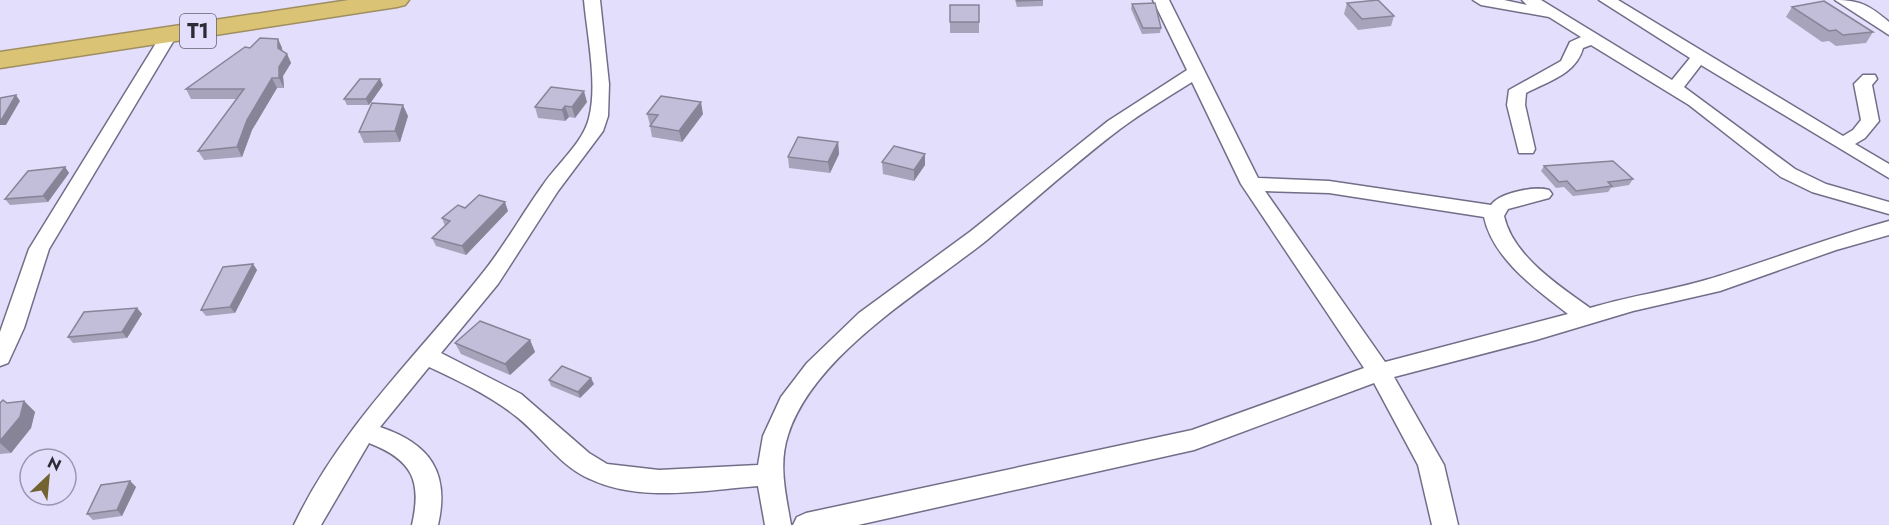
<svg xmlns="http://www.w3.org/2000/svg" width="1889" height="525" font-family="Jost,sans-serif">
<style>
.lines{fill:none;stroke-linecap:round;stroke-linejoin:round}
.street-casing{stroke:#736e88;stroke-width:3}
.highway-casing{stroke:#9e8e60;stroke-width:3}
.street{fill:#fff;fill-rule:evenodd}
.highway{fill:#dbc376;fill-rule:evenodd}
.wall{fill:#a7a3bb}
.shaded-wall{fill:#888498}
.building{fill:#c2bdd9;stroke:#888498;stroke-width:1.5}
.labels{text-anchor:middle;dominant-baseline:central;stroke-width:6;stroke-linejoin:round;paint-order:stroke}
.shield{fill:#e3defc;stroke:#646171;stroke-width:1.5}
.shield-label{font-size:20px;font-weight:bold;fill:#2d2b36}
</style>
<rect width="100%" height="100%" fill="#e3defc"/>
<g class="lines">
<g class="street-casing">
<g id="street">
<path d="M584 0H600L609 84 608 116 603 131 558 191 498 284 441 353 521 394 589 453 607 464 659 470 758 465 763 436 781 397 807 363 859 313 971 231 1108 121 1187 70 1153 0H1169L1258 178 1329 181 1491 205C1500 192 1535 186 1549 190L1552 194 1549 198 1508 209 1504 216C1513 256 1558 285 1590 308 1632 295 1677 290 1719 276 1776 258 1831 237 1889 221V235L1836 250 1720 291 1633 311 1536 340 1394 377 1444 465 1458 525H1432L1418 465 1374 383 1194 450 858 525H793L797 517 806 513 1192 430 1364 368 1241 184 1192 82C1168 97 1143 112 1120 129 1074 164 1031 203 987 240 923 291 814 354 788 435 778 465 786 495 791 525H765L758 486C705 490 640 503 590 479 560 466 542 437 517 417 491 396 459 381 429 367L380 427C430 444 450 472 438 525H412C422 481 413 460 369 443L321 525H294C340 428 416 357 481 275 504 247 522 214 543 185 557 164 583 143 589 118 598 85 587 34 584 0ZM1265 191 1329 193 1484 217C1493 259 1536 289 1568 314L1385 362Z"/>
<path d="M1473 0H1504L1527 5 1522 0H1541L1672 80 1690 58 1599 0H1618L1843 136 1853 130 1861 120 1854 84 1863 75H1875L1877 79 1872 85 1879 121 1865 138 1855 144 1889 164V178L1701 65 1684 87 1795 169 1826 184 1889 202V214L1812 192 1781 177 1689 105 1591 45 1583 48C1576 74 1549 81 1526 93L1525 105 1535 149 1533 153H1519L1507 105 1509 90 1561 61 1570 42 1581 37 1549 17 1481 5Z"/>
<path d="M1835 0C1861 0 1870 6 1889 22V35Z"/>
<polygon points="169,30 177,35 49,249 24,328 8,363 0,366 0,332 29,249 161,35"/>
</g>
</g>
<g class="highway-casing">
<polygon id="highway" points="349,0 409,0 405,5 397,7 0,68 0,52"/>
</g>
<use href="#street" class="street"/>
<use href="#highway" class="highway"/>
</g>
<g class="wall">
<polygon points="1015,0 1043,0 1043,6 1017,7"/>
<polygon points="1347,3 1394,16 1391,26 1358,30 1344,14"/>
<polygon points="1132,4 1161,28 1160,33 1142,34 1131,9"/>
<polygon points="950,5 979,22 979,33 950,33"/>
<polygon points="1792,7 1873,32 1866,43 1836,46 1829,41 1822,42 1786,17"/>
<polygon points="278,39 282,48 282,51 287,54 291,63 283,76 284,88 277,88 252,130 242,157 204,160 198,151 237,99 191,99 186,89"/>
<polygon points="383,85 369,105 347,105 344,99"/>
<polygon points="587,102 575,118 569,117 565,121 538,118 535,107"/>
<polygon points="647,114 703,114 682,142 652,137 650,126 651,125 650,125"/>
<polygon points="408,116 400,142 364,143 359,132"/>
<polygon points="838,142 839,154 830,173 789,168 788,157"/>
<polygon points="882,162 925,165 914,181 883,174"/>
<polygon points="1544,166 1633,179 1629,185 1611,188 1608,192 1573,196 1564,187 1556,188 1541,171"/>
<polygon points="65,167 69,173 48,202 10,205 5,199"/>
<polygon points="465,208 508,211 466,255 436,246 432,238 445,226 442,218"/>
<polygon points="253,264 257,270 235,313 206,316 201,310"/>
<polygon points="137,308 142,314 127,338 73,343 68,337"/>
<polygon points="530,340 535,352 510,375 461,354 455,343"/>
<polygon points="549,380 594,384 580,398 551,386"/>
<polygon points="24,401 35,412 31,428 11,453 0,454 0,403 7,403"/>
<polygon points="130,481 136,487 122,516 93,520 87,514"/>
</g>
<g class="shaded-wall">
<polygon points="278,39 282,48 283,57 278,48"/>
<polygon points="287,54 291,63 283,76 284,88 279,78 279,67"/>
<polygon points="272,78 277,88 252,130 242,157 237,147 247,120"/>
<polygon points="380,79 383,85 369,105 366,99"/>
<polygon points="584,91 587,102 575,118 572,107"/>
<polygon points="16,95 20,101 6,125 0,125 0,119"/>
<polygon points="701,102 703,114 682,142 679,131"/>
<polygon points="403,105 408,116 400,142 395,131"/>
<polygon points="565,106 569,117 565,121 562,110"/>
<polygon points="838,142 839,154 830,173 828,162"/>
<polygon points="925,154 925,165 914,181 914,170"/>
<polygon points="65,167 69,173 48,202 43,196"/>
<polygon points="505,202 508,211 466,255 462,246"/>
<polygon points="253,264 257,270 235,313 230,307"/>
<polygon points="137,308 142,314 127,338 122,332"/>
<polygon points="530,340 535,352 510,375 505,364"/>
<polygon points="591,378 594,384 580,398 578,392"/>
<polygon points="24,401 35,412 31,428 11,453 0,443 0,441"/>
<polygon points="130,481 136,487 122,516 117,510"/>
</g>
<g class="building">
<polygon points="1017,0 1043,0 1017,1"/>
<polygon points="1378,0 1394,16 1362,19 1347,3"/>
<polygon points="1824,1 1873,32 1843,35 1836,30 1829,31 1792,7"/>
<polygon points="1155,3 1161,28 1143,28 1132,4"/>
<rect x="950" y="5" width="29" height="17"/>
<polygon points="260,38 278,39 278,48 287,54 279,67 279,78 272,78 247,120 237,147 198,151 244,89 186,89 245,47 250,48"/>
<polygon points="360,79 380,79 366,99 344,99"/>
<polygon points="551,87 584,91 572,107 565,106 562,110 535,107"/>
<polygon points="16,95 2,119 0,119 0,98"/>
<polygon points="661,96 701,102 679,131 650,126 658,115 647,114"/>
<polygon points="372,103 403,105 395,131 359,132"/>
<polygon points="798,137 838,142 828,162 788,157"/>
<polygon points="894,146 925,154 914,170 882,162"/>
<polygon points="1613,161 1633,179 1608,182 1612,186 1576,191 1567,181 1559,182 1544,166"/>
<polygon points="65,167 43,196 5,199 28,171"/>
<polygon points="479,195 505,202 462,246 432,238 450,221 442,218 458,205 465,208"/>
<polygon points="253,264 230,307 201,310 223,267"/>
<polygon points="137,308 122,332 68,337 84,312"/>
<polygon points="480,321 530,340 505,364 455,343"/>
<polygon points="562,366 591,378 578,392 549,380"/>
<polygon points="3,400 7,403 24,401 20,417 0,441 0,403"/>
<polygon points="130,481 117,510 87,514 101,485"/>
</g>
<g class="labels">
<rect class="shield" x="180" y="14" width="36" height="34" rx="4.5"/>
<g class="shield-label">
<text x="198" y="31">T1</text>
</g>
</g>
<g transform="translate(48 477) rotate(26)"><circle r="28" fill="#e3defc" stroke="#9a96ad" stroke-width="1.5"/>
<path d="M0-4.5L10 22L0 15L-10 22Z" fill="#726331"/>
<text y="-9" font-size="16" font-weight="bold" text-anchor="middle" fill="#2d2b36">N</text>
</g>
</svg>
